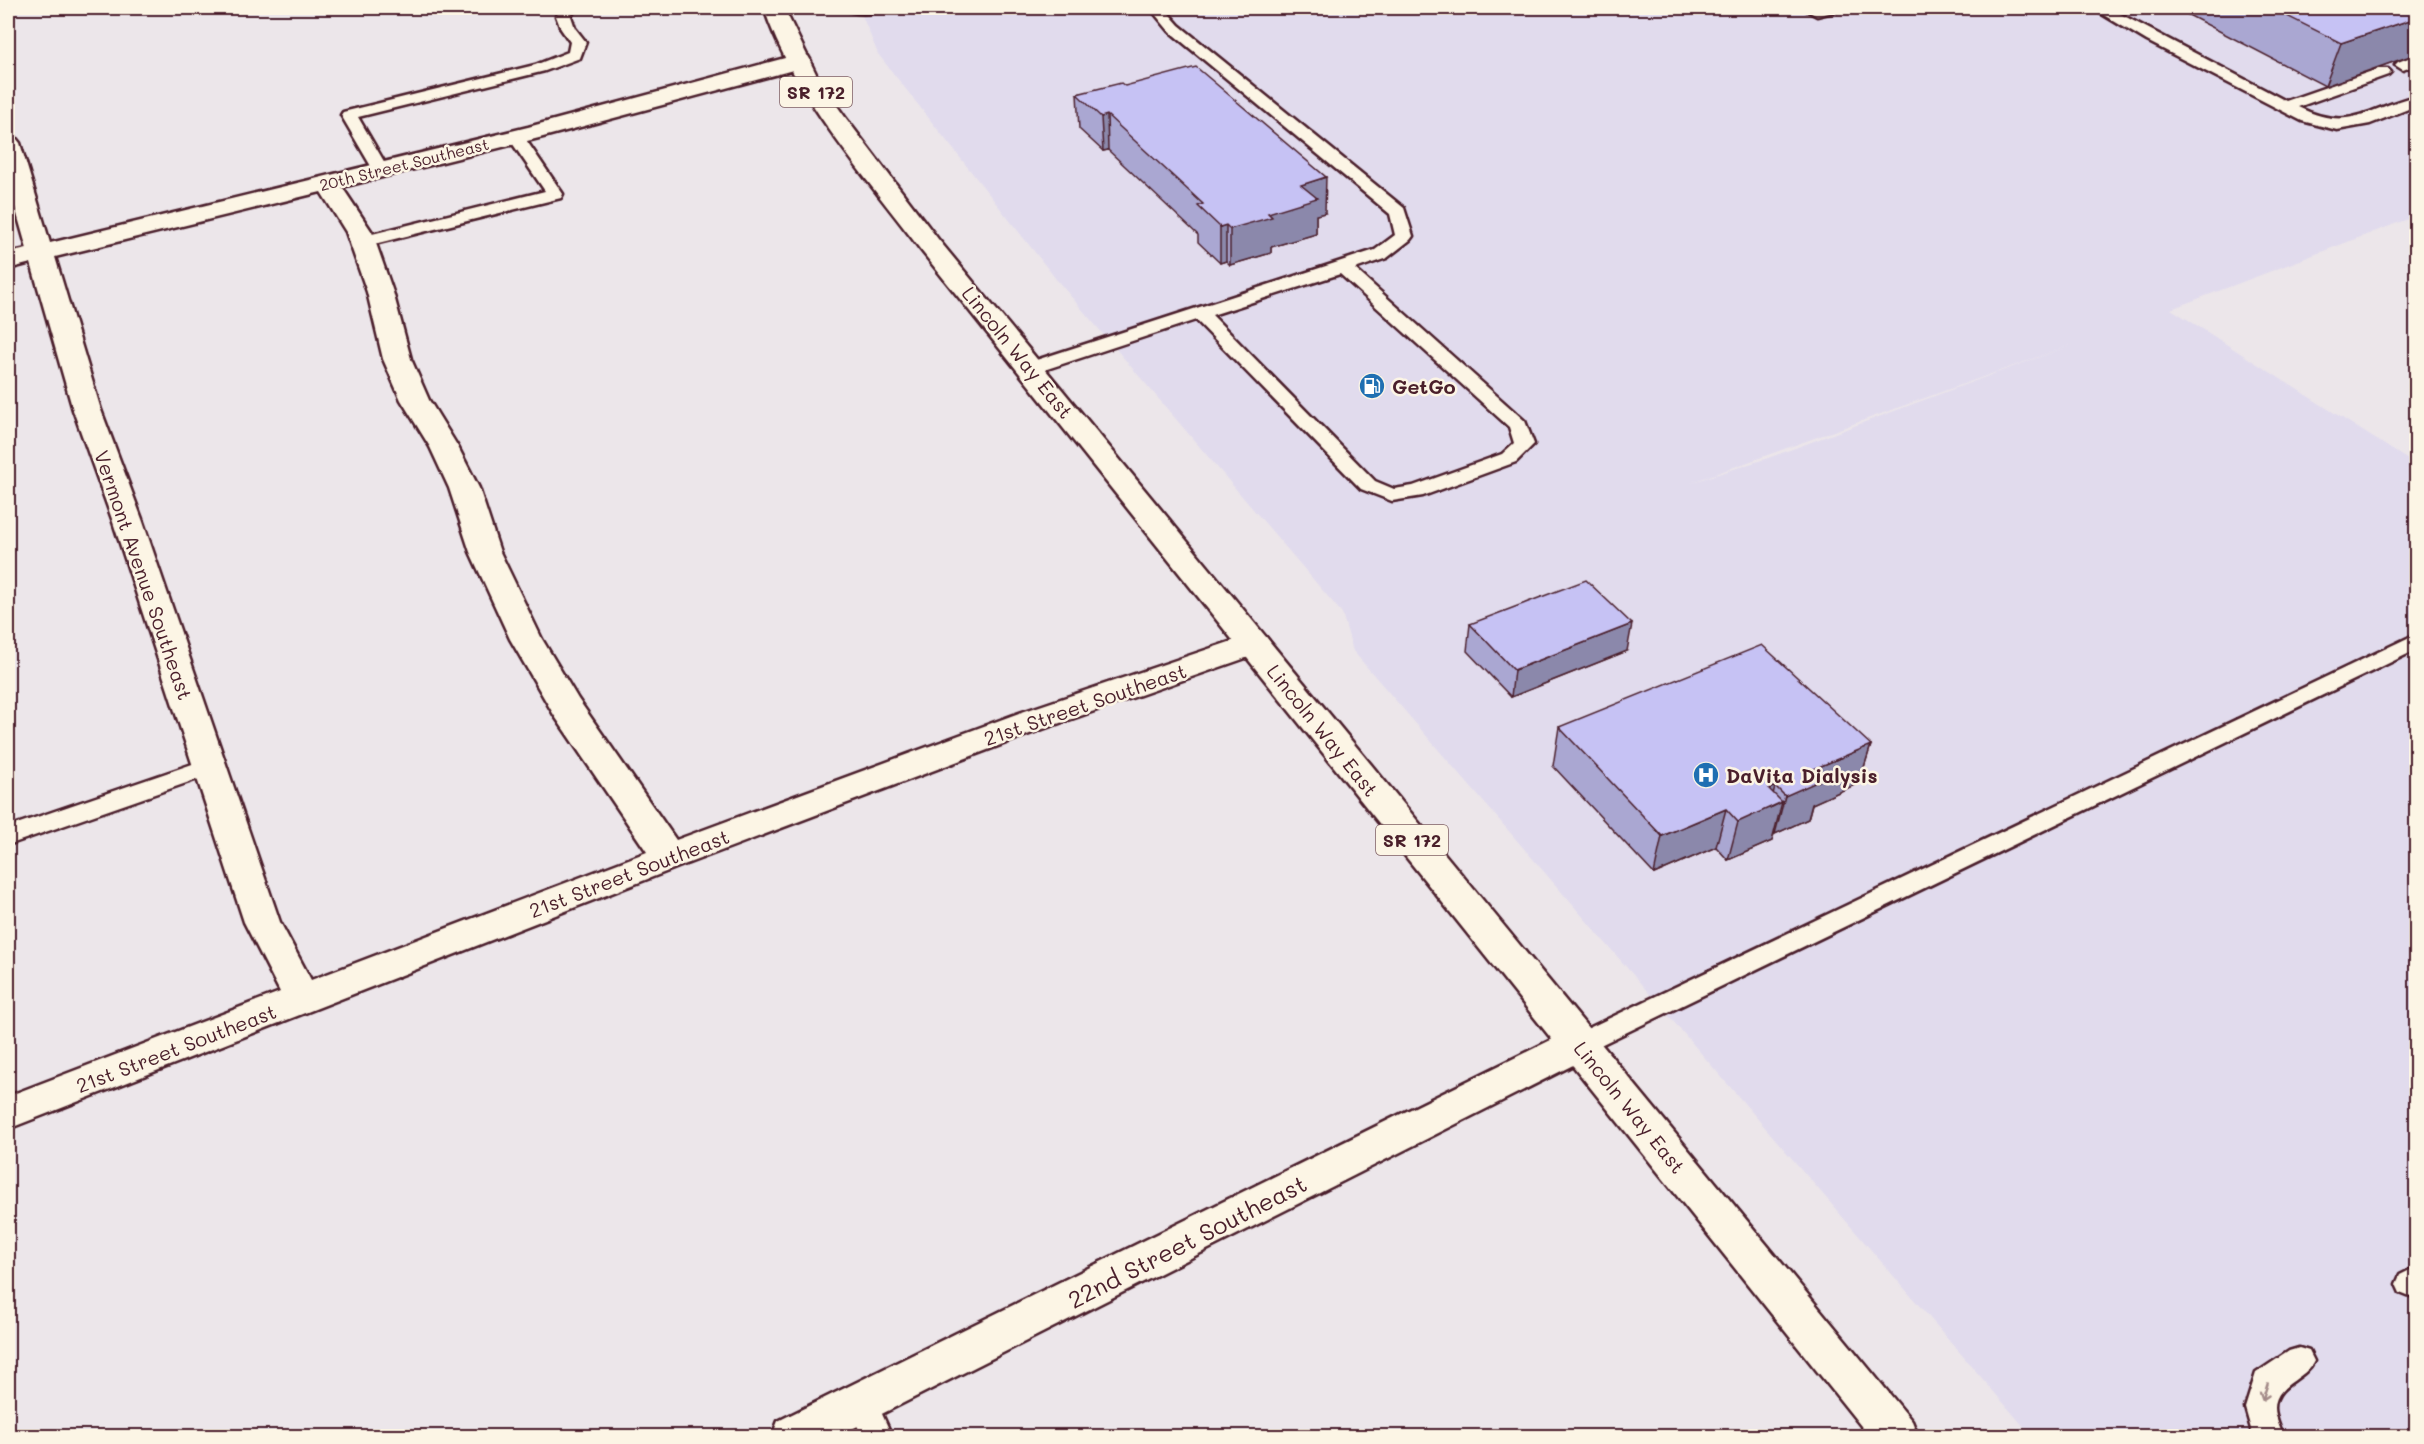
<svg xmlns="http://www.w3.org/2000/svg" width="2424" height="1444" font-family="Mali,sans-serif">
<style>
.built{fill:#e1dbed;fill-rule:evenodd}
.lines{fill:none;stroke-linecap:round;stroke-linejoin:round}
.service-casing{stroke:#4a1f2b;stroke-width:5}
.minor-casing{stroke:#4a1f2b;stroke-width:5}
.primary-casing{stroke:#4a1f2b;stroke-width:5}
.service{fill:#fcf5e5;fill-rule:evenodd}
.minor{fill:#fcf5e5;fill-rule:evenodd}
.primary{fill:#fcf5e5;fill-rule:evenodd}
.wall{fill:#aaa7d2;stroke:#4a1f2b;stroke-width:1.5}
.shaded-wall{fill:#8b88ab;stroke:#4a1f2b;stroke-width:1.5}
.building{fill:#c6c2f4;stroke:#4a1f2b;stroke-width:1.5}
.oneway{stroke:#a38a88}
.labels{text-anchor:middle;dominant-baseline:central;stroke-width:5;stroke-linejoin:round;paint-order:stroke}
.far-street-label{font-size:16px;fill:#4a1f2b;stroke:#fcf5e5}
.shield{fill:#fcf5e5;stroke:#7f5f63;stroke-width:1.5}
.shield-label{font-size:18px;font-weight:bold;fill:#4a1f2b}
.street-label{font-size:20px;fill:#4a1f2b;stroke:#fcf5e5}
.poi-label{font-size:20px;font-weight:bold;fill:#4a1f2b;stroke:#fcf5e5;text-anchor:start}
.near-street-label{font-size:24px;fill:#4a1f2b;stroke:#fcf5e5}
</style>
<rect width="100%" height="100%" fill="#ece6ea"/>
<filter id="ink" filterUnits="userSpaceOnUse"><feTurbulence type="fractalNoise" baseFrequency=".0167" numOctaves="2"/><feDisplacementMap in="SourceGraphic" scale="12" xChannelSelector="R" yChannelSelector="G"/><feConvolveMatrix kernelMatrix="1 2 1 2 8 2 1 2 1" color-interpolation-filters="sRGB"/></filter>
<g filter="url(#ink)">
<path class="built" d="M859 8H2416V216L2171 309 2416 465V1436H2032L1353 651 1342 613 1056 279 878 54ZM2074 344 1768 458 1690 483Z"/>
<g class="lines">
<g class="service-casing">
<g id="service">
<polygon points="563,8 577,8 571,16 575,28 586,42 580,58 545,71 358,117 389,170 381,175 375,173 341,115 343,112 535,65 568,52 570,42 561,29 556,16"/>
<path d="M844 8H883C876 15 851 15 844 8Z"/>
<path d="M1150 8H1164L1179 25 1404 208 1413 236 1410 240 1387 258 1355 269 1525 421 1534 444 1516 462 1423 496 1392 501 1361 489 1196 320 1038 372H1024L1022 368 1024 364 1375 250 1395 235 1390 214 1169 31ZM1340 274 1509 427 1514 443 1502 454 1413 486 1394 489 1375 481 1212 315Z"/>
<polygon points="1802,8 1839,8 1837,11 1817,16"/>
<path d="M2092 8H2109L2286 101 2378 69H2388L2391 72 2388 75 2298 107C2350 133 2367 108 2416 96V106L2370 124 2337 130 2302 121 2147 41Z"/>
<polygon points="2416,55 2416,65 2403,70 2395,65 2398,62"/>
<polygon points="516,132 522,134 563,194 561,198 362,247 356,246 353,242 356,238 545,191 508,137"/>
<polygon points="2416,634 2416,650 1588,1051 1579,1054 1570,1051 1566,1044 1570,1037"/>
<polygon points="210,758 218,760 221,766 218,772 8,845 8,827"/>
<polygon points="2416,1267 2416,1294 2410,1297 2400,1293 2396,1284 2400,1275"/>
<path d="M2299 1348 2309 1351 2314 1361C2305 1380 2275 1384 2275 1408 2275 1417 2281 1428 2283 1436H2253L2245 1408 2256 1373 2289 1351Z"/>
<polygon points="862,1390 873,1394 892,1436 862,1436 847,1404 851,1394"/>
</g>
</g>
<g class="minor-casing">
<g id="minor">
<path d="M800 54 808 56 811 61 808 66 543 137 342 187 372 232 393 292 411 359 429 400 458 447 479 488 500 552 542 639 578 699 676 840 1019 713 1244 637 1255 633 1266 637 1271 644 1266 651 1043 729 681 866 8 1129V1096L280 992 244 922 112 519 73 410 31 263 8 269V253L27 249 8 182V136L16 138 20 143 50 243 528 127ZM321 192 346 232 367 292 383 359 401 400 430 447 449 488 470 552 510 639 554 715 647 852 311 980 280 922 142 519 101 410 55 257Z"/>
<polygon points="1579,1029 1593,1033 1598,1044 1593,1055 838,1436 772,1436 778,1421 1565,1033"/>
</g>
</g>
<g class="primary-casing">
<path id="primary" d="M764 8H784L820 82 845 117 938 239 1912 1421 1918 1436H1869L920 249C866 177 792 94 764 8Z"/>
</g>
<use href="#service" class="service"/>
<use href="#minor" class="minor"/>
<use href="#primary" class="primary"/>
</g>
<g class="wall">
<polygon points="2145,8 2174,8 2155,13"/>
<polygon points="2175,8 2416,8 2416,54 2325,86"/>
<polygon points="1125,86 1325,213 1316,215 1316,234 1271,247 1271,253 1230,265 1226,261 1220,263 1198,242 1198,235 1108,150 1103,151 1079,129 1077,94"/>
<polygon points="1470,624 1627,651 1511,697 1467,651"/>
<polygon points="1559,727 1871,745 1859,783 1812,804 1808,819 1775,834 1774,834 1772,841 1728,860 1716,847 1654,874 1553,766"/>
</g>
<g class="shaded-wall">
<polygon points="2157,8 2174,8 2155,13"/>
<polygon points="2416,18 2416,54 2325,86 2341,43"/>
<polygon points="1107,115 1108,150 1103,151 1101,117"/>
<polygon points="1326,177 1325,213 1316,215 1316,234 1271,247 1271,253 1230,265 1230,229 1268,213 1301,185"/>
<polygon points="1226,225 1226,261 1220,263 1220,227"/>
<polygon points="1632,624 1627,651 1511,697 1514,670"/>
<polygon points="1871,745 1859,783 1812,804 1808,819 1775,834 1785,796 1809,771"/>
<polygon points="1775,786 1770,808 1782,802 1772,841 1728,860 1738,822 1769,789"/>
<polygon points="1726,809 1716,847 1654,874 1662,836"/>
</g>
<g class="building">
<polygon points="2271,8 2416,8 2416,18 2341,43"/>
<polygon points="1196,67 1326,177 1301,185 1317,198 1268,213 1272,217 1230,229 1226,225 1220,227 1198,206 1203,204 1107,115 1101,117 1077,94 1121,83 1125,86"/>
<polygon points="1586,580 1632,624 1514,670 1470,624"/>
<polygon points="1762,645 1871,745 1809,771 1819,781 1785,796 1775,786 1769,789 1782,802 1738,822 1726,809 1662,836 1559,727"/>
</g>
<defs><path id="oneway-shaft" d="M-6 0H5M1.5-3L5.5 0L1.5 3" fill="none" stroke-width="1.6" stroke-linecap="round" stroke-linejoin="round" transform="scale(1.5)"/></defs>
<use class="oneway" href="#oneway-shaft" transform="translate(2265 1392) rotate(108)"/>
</g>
<defs>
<g id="fuel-disc" transform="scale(1.35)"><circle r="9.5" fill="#1f6fb2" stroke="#fcf5e5"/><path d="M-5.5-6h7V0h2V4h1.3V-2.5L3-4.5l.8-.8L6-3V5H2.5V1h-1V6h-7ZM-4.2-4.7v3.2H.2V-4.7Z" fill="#fff"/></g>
<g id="hospital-disc" transform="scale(1.35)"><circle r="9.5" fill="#1f6fb2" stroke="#fcf5e5"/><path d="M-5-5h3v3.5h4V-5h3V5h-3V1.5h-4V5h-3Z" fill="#fff"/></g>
</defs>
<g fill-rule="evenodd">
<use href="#fuel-disc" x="1372" y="386"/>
<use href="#hospital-disc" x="1706" y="775"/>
</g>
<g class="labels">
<g class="far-street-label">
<text transform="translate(404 164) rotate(-14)">20th Street Southeast</text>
</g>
<g class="shield">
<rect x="780" y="77" width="72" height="30" rx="4.5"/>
<rect x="1376" y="825" width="72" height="30" rx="4.5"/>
</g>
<g class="shield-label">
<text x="816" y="92">SR 172</text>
<text x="1412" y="840">SR 172</text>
</g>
<g class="street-label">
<text transform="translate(1018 352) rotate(51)">Lincoln Way East</text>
<text transform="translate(144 575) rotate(71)">Vermont Avenue Southeast</text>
<text transform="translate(1085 704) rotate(-19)">21st Street Southeast</text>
<text transform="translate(1323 730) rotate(51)">Lincoln Way East</text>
<text transform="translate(629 873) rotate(-21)">21st Street Southeast</text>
<text transform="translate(176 1048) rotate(-21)">21st Street Southeast</text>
<text transform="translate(1630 1107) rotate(51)">Lincoln Way East</text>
</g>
<g class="poi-label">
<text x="1392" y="386">GetGo</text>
<text x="1726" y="775">DaVita Dialysis</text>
</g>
<g class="near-street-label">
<text transform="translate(1187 1241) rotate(-27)">22nd Street Southeast</text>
</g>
</g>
<rect width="2424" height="1444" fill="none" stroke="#fcf5e5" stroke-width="30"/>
<rect x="15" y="15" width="2394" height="1414" fill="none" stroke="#4a1f2b" stroke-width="2" filter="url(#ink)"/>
</svg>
